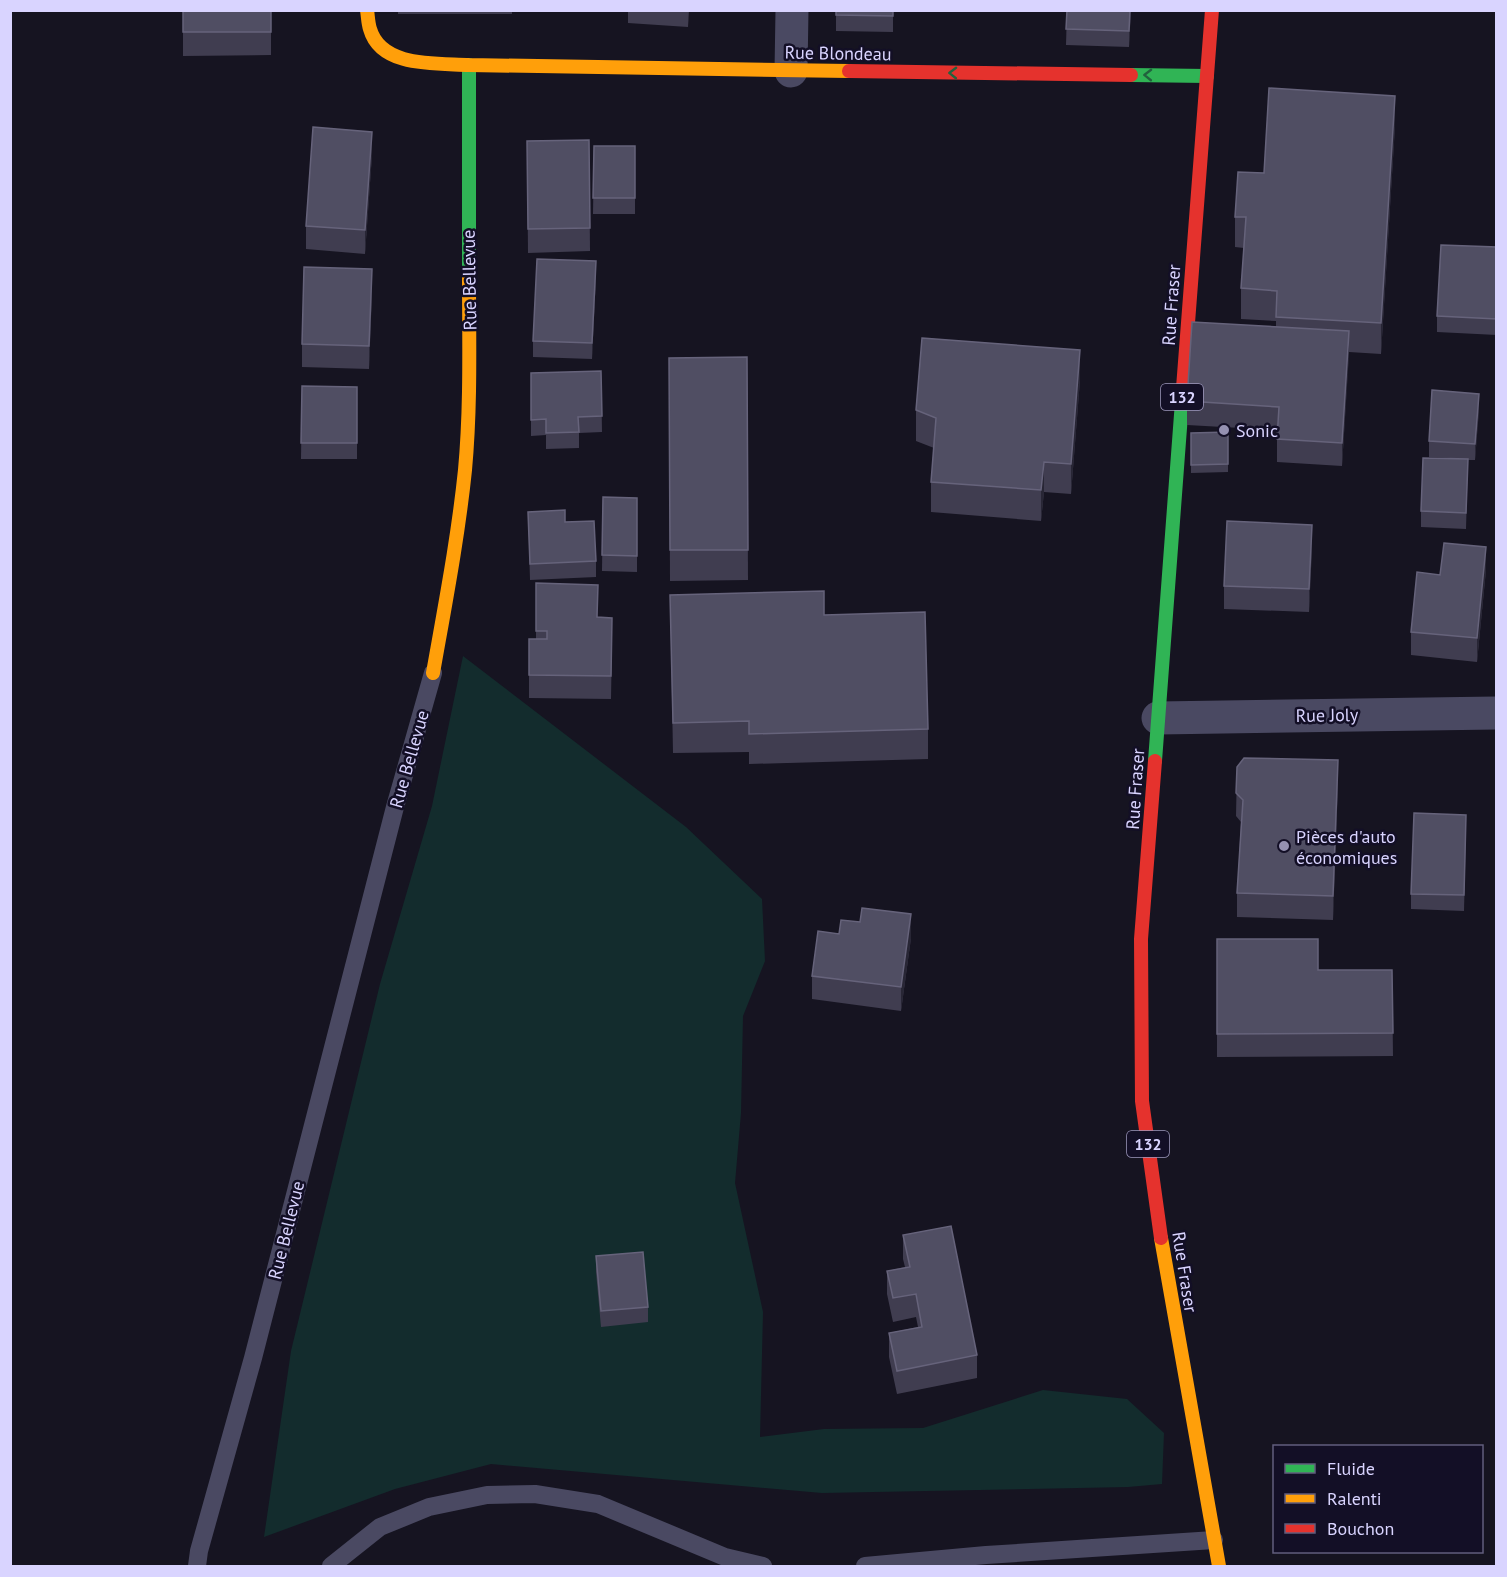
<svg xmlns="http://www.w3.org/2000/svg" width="1507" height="1577" font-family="'PT Sans',sans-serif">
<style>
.green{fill:#132c2d}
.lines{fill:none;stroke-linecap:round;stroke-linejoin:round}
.lane{stroke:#4a4962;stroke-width:18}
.street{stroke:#4a4962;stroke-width:33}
.fast{stroke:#30b455;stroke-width:14}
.slow{stroke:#ff9f0a;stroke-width:14}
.jam{stroke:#e5322d;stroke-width:14}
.wall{fill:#403d50}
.shaded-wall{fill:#282635}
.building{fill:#504e63;stroke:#66637b;stroke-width:1.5}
.oneway{stroke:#22623e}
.poi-dot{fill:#9591b1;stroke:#130f26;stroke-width:2}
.labels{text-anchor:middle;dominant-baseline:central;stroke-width:5;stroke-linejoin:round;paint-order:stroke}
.shield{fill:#130f26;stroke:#9e99be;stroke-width:1.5}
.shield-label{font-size:16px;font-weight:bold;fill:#d9d4ff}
.street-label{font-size:18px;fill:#d9d4ff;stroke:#130f26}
.poi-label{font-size:18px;fill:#d9d4ff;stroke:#130f26;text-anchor:start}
</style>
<rect width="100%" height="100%" fill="#161421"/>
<polygon class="green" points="463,656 686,827 762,899 765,961 743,1016 741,1113 735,1183 763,1312 760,1437 824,1429 923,1428 1043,1390 1127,1399 1164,1433 1162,1484 1128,1487 822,1493 491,1464 395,1489 264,1537 291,1351 380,984 432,806"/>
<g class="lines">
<g class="lane">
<polyline points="197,1566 199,1551 253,1358 395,807 433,673"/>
<polyline points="331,1566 380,1527 429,1507 487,1495 535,1494 598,1504 725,1557 763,1566"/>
<polyline points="865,1566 986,1555 1214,1540"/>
</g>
<g class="street">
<polyline points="791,71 792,10"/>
<polyline points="1158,718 1496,713"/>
</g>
<g class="fast">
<polyline points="1131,75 1207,76"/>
<polyline points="469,274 469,65"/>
<polyline points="1155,761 1183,388"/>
</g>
<g class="slow">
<path d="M367 10C368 16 368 23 370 29 381 68 437 63 469 65L849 71"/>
<path d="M433 673C445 605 458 538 465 470 471 405 469 339 469 274"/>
<polyline points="1161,1238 1219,1566"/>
</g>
<g class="jam">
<polyline points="849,71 1131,75"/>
<polyline points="1183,388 1212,10"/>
<polyline points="1155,761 1141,939 1142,1101 1161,1238"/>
</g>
</g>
<g class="wall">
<polygon points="183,10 271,10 271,55 183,56"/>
<rect x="398" y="10" width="114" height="4"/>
<polygon points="628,10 689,10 688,27 628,23"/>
<polygon points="893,10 893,32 836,31 836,15"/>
<polygon points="1067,10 1131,10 1129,47 1066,45"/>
<polygon points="1395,126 1381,354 1349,352 1342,466 1277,462 1277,430 1187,425 1187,401 1276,327 1276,321 1241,319 1241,288 1244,248 1235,247 1235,217 1264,173"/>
<polygon points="589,140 590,251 528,253 527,141"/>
<polygon points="594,146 635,146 635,214 593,214"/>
<polygon points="372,155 365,254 306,249 306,226"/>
<polygon points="1497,247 1497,335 1437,332 1437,316"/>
<polygon points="596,277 592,359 533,357 533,341"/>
<polygon points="372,293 369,369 302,367 302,344"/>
<polygon points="747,357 748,580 670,581 669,358"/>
<polygon points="601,371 602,432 579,433 579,448 546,449 546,435 531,436 531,373"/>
<polygon points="1080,380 1071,494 1044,492 1041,521 931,512 931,482 934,448 916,441 916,410"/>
<polygon points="302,386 357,387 357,459 301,459"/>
<polygon points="1479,410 1475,460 1468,460 1466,529 1421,527 1421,511 1450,458 1429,457 1429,441"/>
<polygon points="1228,432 1228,472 1191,473 1191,433"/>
<polygon points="603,497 637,498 637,572 602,571"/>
<polygon points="528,512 565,522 596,561 596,577 530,580"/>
<polygon points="1312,548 1309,612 1224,609 1224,586"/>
<polygon points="1486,570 1477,662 1411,655 1411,632 1440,575"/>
<polygon points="536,583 598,617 612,641 611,699 529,698 529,639 536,639"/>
<polygon points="670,595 824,615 928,729 928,759 749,764 749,752 673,753"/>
<polygon points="1237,767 1338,784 1333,920 1237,917 1237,893 1241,822 1236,816"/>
<polygon points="1466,831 1464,911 1411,909 1411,894"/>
<polygon points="839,934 911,938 901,1011 812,999 812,976"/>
<polygon points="1217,939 1318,970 1392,970 1393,1056 1217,1057"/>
<polygon points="903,1235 977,1355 977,1378 897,1394 889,1357 889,1333 918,1327 916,1317 893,1322 887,1294 887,1271 905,1267 903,1259"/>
<polygon points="596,1256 648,1307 648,1322 601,1327 596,1272"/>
</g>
<g class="shaded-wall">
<polygon points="1130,10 1131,10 1129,47 1129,31"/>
<polygon points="1395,96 1395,126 1381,354 1381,323"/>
<polygon points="372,132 372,155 365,254 365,230"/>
<polygon points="596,261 596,277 592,359 592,343"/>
<polygon points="372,269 372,293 369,369 369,346"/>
<polygon points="1349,331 1349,355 1342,466 1342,443"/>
<polygon points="1080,350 1080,380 1071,494 1071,464"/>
<polygon points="1479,394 1479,410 1475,460 1475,444"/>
<polygon points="1044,462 1044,492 1041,521 1041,490"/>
<polygon points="1312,525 1312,548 1309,612 1309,589"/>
<polygon points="1486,547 1486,570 1477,662 1477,638"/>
<polygon points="1338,760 1338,784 1333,920 1333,896"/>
<polygon points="911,914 911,938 901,1011 901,987"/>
</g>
<g class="building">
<rect x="183" y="10" width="88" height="22"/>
<polygon points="836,10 893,10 893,16 836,15"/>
<polygon points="1067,10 1130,10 1129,31 1066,29"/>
<polygon points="1269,88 1395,96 1381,323 1276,317 1277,291 1241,288 1246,217 1235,217 1238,172 1264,173"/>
<polygon points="313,127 372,132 365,230 306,226"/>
<polygon points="589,140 590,228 528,229 527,141"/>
<polygon points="594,146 635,146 635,198 593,198"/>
<polygon points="1441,245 1497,247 1497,319 1437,316"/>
<polygon points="537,259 596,261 592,343 533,341"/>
<polygon points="304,267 372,269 369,346 302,344"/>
<polygon points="1192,322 1349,331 1342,443 1277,439 1279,407 1187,401"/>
<polygon points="922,338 1080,350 1071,464 1044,462 1041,490 931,482 936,418 916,410"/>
<polygon points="747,357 748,550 670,550 669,358"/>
<polygon points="601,371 602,416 578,417 579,432 546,433 546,419 531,420 531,373"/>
<polygon points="302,386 357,387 357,443 301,443"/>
<polygon points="1432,390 1479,394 1475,444 1429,441"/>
<polygon points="1228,432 1228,464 1191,465 1191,433"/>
<polygon points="1423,458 1468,459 1466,513 1421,511"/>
<polygon points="603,497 637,498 637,556 602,555"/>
<polygon points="565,510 565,522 594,521 596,561 530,564 528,512"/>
<polygon points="1227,521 1312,525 1309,589 1224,586"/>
<polygon points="1444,543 1486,547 1477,638 1411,632 1417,572 1440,575"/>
<polygon points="536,583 598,585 597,617 612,618 611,676 529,675 529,639 547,639 547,631 536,631"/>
<polygon points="824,591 824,615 925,612 928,729 749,734 749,721 673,723 670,595"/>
<polygon points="1244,758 1338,760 1333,896 1237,893 1243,800 1236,793 1237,767"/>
<polygon points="1414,813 1466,815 1464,895 1411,894"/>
<polygon points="862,908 911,914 901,987 812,976 818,931 839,934 841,920 860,922"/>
<polygon points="1217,939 1318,939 1318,970 1392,970 1393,1033 1217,1034"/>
<polygon points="951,1226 977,1355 897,1371 889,1333 922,1327 916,1294 893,1298 887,1271 910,1267 903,1235"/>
<polygon points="643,1252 648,1307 601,1311 596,1256"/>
</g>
<defs><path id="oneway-chevron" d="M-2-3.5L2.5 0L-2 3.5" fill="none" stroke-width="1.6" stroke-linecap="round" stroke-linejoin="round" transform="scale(1.5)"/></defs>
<g class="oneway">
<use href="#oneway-chevron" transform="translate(953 73) rotate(-179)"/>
<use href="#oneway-chevron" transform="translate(1148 75) rotate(-179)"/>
</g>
<g class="poi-dot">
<circle cx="1224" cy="430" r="6"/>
<circle cx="1284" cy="846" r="6"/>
</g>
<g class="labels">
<g class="shield">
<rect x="1161" y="384" width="42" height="26" rx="4.5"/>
<rect x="1127" y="1131" width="42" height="26" rx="4.5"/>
</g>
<g class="shield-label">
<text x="1182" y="397">132</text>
<text x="1148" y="1144">132</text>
</g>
<g class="street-label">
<text transform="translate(838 53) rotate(1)">Rue Blondeau</text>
<text transform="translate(469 280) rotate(-91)">Rue Bellevue</text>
<text transform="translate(1171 305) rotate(-86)">Rue Fraser</text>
<text transform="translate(1327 715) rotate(-1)">Rue Joly</text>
<text transform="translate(409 759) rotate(-74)">Rue Bellevue</text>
<text transform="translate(1135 789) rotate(-86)">Rue Fraser</text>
<text transform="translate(286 1230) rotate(-76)">Rue Bellevue</text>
<text transform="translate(1185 1272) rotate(81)">Rue Fraser</text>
</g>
<g class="poi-label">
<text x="1236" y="430">Sonic</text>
<text x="1296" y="836">Pièces d'auto<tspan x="1296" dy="21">économiques</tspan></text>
</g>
</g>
<rect width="1507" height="1577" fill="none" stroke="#d9d4ff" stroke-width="24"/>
<rect x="1273" y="1445" width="210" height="108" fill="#130f26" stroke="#625e7d" stroke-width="1.5"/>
<rect x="1285" y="1464" width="30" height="9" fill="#30b455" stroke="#625e7d" stroke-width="1.5"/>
<text x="1327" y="1475" font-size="18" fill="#d9d4ff">Fluide</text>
<rect x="1285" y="1494" width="30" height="9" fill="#ff9f0a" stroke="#625e7d" stroke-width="1.5"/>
<text x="1327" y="1505" font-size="18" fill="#d9d4ff">Ralenti</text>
<rect x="1285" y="1524" width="30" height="9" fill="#e5322d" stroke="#625e7d" stroke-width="1.5"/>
<text x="1327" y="1535" font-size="18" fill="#d9d4ff">Bouchon</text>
</svg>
